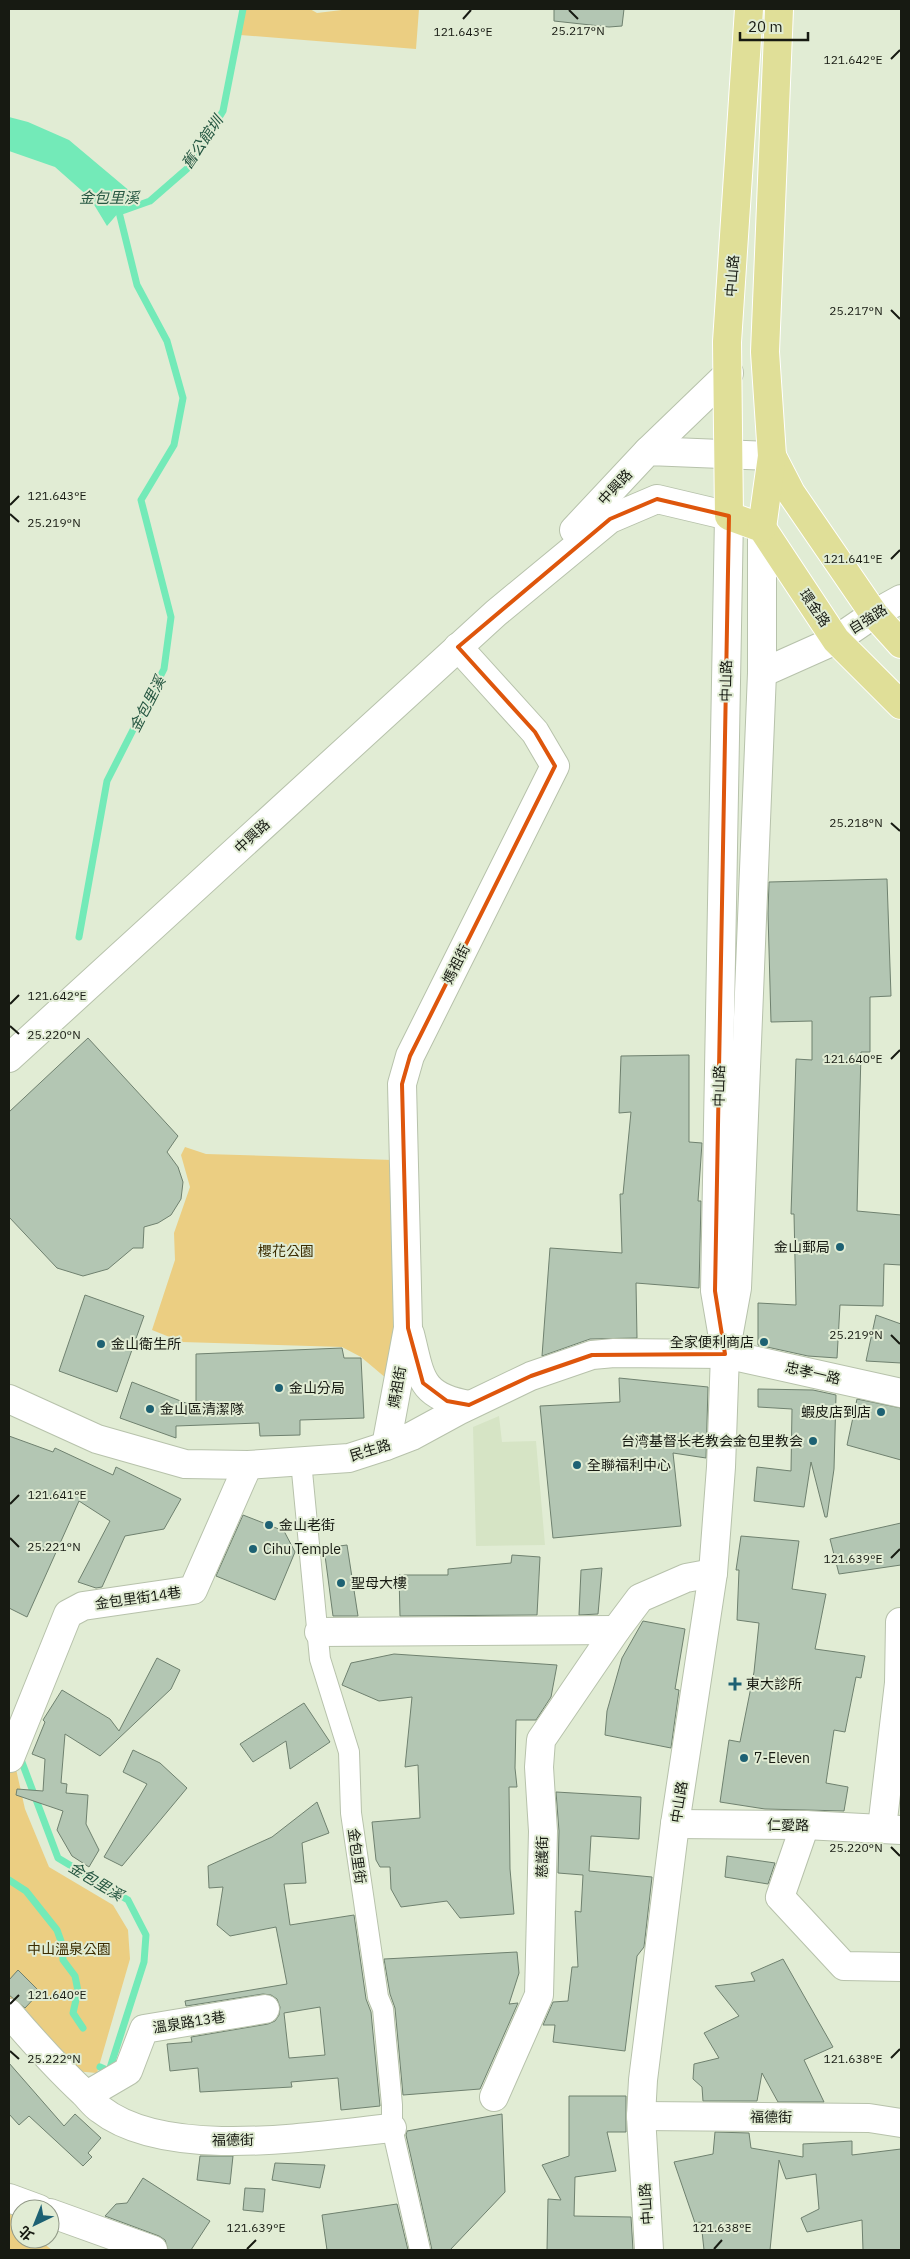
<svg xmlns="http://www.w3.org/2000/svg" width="910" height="2259" font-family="'IBM Plex Sans','Noto Sans TC',sans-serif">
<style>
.built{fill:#d6e4c5}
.green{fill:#ebce82}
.water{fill:#73eab8}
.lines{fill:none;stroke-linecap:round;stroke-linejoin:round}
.stream{stroke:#73eab8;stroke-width:7}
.building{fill:#b3c6b3;stroke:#6f816f;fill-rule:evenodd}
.pedestrian-casing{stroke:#b7c2ab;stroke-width:22}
.minor-casing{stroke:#b7c2ab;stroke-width:30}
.tertiary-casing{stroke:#b7c2ab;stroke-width:30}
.primary-casing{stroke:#fff;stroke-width:30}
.pedestrian{stroke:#fff;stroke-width:20}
.minor{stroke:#fff;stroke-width:28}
.tertiary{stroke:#fff;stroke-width:28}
.primary{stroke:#e0df98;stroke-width:28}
.marked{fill:none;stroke:#de560c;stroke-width:4;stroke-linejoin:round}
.ticks{fill:none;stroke:#171a12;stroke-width:2}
.poi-dot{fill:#1d6173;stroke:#e1ecd4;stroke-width:2}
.labels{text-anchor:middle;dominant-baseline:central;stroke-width:4;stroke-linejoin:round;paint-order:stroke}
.street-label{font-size:14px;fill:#171a12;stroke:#e1ecd4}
.poi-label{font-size:14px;fill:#171a12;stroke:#e1ecd4;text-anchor:start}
.park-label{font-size:14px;fill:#3b2c00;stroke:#e1ecd4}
.water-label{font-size:15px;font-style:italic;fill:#265742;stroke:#e1ecd4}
.ticks-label{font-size:12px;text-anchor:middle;fill:#171a12;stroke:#e1ecd4;stroke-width:4;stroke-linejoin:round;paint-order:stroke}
</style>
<rect width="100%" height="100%" fill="#e1ecd4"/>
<polygon class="built" points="499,1416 502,1442 536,1441 545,1545 476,1546 473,1427"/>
<g class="green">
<polygon points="242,9 310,9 317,13 350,9 419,9 416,49 240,35"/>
<polygon points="185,1147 206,1154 393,1160 399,1352 393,1384 361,1357 342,1347 182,1342 152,1330 175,1260 174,1233 190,1187 181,1155"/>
<polygon points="9,1751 16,1769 25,1809 49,1867 113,1905 128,1930 130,1959 97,2073 74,2071 9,2008"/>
<polygon points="9,2213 20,2223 20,2239 38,2239 52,2250 9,2250"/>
</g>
<polygon class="water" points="9,117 28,122 69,140 138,198 119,212 107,226 90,198 55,167 9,151"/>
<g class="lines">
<g class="stream">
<polyline points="79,937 107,781 164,669 171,617 141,500 174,445 183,398 167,341 137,285 119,212 150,201 189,167 223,111 243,9"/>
<polyline points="20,1757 58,1858 128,1900 146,1935 144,1962 109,2071 100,2067"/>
<polyline points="9,1880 26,1891 57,1930 62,1944 63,1960 75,1976 78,1991 73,2013 83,2028"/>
</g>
</g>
<g class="building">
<polygon points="554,9 624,9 622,26 609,27 554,21"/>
<polygon points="887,879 891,996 870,997 870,1052 861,1052 857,1211 901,1215 901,1265 884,1264 883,1306 840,1305 837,1358 808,1356 758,1345 758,1303 796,1305 794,1214 791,1214 796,1059 812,1060 812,1021 771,1022 768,913 769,882"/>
<polygon points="88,1038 178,1136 167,1152 178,1167 183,1182 181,1199 171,1215 158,1223 144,1227 143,1248 133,1248 108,1269 83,1276 57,1268 9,1217 9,1112"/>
<polygon points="689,1055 689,1142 702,1143 698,1201 701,1201 699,1288 636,1283 637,1338 590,1339 542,1356 550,1248 622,1253 620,1194 623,1194 631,1112 619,1113 621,1056"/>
<polygon points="85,1295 144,1316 117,1392 59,1371"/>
<polygon points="876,1315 901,1324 901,1363 866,1361"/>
<polygon points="342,1348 344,1358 361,1358 364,1418 300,1420 300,1435 260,1436 259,1423 176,1426 176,1438 120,1418 132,1382 196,1407 196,1354"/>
<polygon points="619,1378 708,1387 706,1458 673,1453 681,1526 553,1538 540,1406 620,1402"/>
<polygon points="758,1389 813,1390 836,1395 834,1469 827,1517 825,1517 811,1462 804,1507 754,1501 757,1467 791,1471 792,1409 758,1407"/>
<polygon points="857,1399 901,1408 901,1460 847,1445"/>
<polygon points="9,1436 53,1452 55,1448 113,1475 116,1467 181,1499 164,1529 125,1536 102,1587 96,1588 78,1582 110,1521 79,1501 27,1617 9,1608"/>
<polygon points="243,1515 284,1531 295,1552 275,1600 216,1576"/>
<polygon points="901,1523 901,1565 839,1574 830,1539"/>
<polygon points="741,1536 799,1541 792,1589 826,1594 815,1649 865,1656 861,1678 856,1677 845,1732 834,1730 826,1783 848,1787 844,1811 765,1809 720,1802 729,1740 740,1742 754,1672 759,1623 737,1620 739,1570 736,1570"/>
<polygon points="347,1545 358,1616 333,1616 324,1548"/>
<polygon points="512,1555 540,1557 537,1615 400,1616 399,1575 448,1575 448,1569 511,1563"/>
<polygon points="602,1568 598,1614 579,1615 581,1570"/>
<polygon points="643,1621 685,1629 675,1689 679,1690 671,1748 605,1735 607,1711 622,1658"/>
<polygon points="394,1654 557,1665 551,1697 536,1720 516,1720 515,1768 517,1787 509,1787 510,1869 514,1914 460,1918 447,1901 401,1907 391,1889 390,1867 380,1867 376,1860 372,1822 420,1818 418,1765 405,1767 412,1697 379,1701 342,1685 351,1663"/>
<polygon points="157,1658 180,1670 171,1689 100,1756 65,1734 61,1783 67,1784 66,1793 88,1795 86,1824 99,1850 89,1867 72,1856 57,1830 63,1811 16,1795 17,1789 43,1791 45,1759 32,1754 45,1722 43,1720 62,1690 110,1719 119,1731"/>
<polygon points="304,1703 330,1742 290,1769 286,1741 253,1762 240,1744"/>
<polygon points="133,1750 160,1763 187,1788 122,1866 104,1857 147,1784 123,1772"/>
<polygon points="556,1792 641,1797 639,1839 591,1836 589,1871 652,1877 644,1947 637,1956 625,2051 553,2042 555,2025 543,2025 553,2002 568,2001 572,1967 578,1967 575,1911 581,1912 583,1875 558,1873 559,1831"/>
<path d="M317 1802 329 1833 302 1843 306 1883 284 1884 290 1925 354 1915 366 1999 371 2012 380 2106 341 2110 338 2078 291 2082 292 2087 200 2092 198 2068 170 2071 167 2044 192 2042 191 2037 268 2024 275 2021 279 2015 280 2007 277 1999 271 1995 263 1994 186 2006 185 2001 287 1984 276 1927 230 1936 217 1925 223 1887 209 1888 208 1866 272 1837ZM320 2007 325 2055 289 2058 284 2013Z"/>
<polygon points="727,1856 775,1863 768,1884 725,1877"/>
<polygon points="517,1952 519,1973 509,2004 518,2003 480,2089 403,2095 395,2008 390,1994 384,1959"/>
<polygon points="783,1959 833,2047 804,2060 824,2102 778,2102 762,2073 757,2101 703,2101 702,2087 693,2079 694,2064 719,2058 704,2033 739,2016 715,1986 755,1981 751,1973"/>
<polygon points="18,1970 40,1992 25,2008 9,1995 9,1980"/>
<polygon points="9,2063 64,2126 75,2114 101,2138 88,2153 92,2157 83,2166 29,2116 19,2125 9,2114"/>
<polygon points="569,2096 626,2096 626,2132 607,2132 616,2171 575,2177 574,2216 631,2217 633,2250 547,2250 548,2199 561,2200 542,2165 569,2156"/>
<polygon points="502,2114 505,2192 450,2250 432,2250 406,2135 407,2131"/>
<polygon points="715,2132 749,2133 751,2148 803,2157 803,2144 852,2141 852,2155 901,2149 901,2250 863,2250 862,2220 807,2232 801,2218 819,2209 816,2174 786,2179 779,2160 770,2250 704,2250 701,2222 695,2223 674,2162 713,2154"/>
<polygon points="200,2156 233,2156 230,2184 197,2180"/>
<polygon points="275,2163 325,2165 320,2188 272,2180"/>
<polygon points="143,2178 210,2221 191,2250 168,2250 165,2240 159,2236 105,2216 116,2204 127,2203"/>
<polygon points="245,2188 265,2189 263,2212 243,2210"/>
<polygon points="397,2204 408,2250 327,2250 322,2215"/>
</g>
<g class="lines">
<g class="pedestrian-casing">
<polyline id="pedestrian" points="301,1461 320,1659 349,1752 351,1813 378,1997 383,2009 392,2105 392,2128 420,2250"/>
</g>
<g class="minor-casing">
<g id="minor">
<polyline points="648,451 729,373"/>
<polyline points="574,530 648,451 772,456"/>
<polyline points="836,640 874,614 901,599"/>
<polyline points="9,1058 496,613 610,519 657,499 729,516"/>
<path d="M410 1334C421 1377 419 1396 469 1405"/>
<polyline points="725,1354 901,1393"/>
<polyline points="386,1446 408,1328 402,1084 410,1056 555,766 535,732 458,647"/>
<polyline points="319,1632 616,1630"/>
<polyline points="10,1758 68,1614 83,1606 193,1590 248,1465"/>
<polyline points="675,1824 805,1825 901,1830"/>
<polyline points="805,1825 780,1897 844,1966 901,1967"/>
<polyline points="882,1828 899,1683 900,1622"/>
<path d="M9 2013C33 2041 57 2068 84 2093 89 2098 94 2105 100 2109 166 2161 313 2136 392 2128"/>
<polyline points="87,2095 128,2071 144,2029 265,2009"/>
<polyline points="494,2097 539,1995 543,1831 539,1767 541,1740 616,1630 640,1598 686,1578 713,1573"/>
<polyline points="641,2116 869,2118 901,2123"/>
<polyline points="9,2198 39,2209"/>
<polyline points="50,2213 153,2250"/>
</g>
</g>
<g class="tertiary-casing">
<g id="tertiary">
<polyline points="762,673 836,640"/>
<polyline points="722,1332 715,1291 729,516"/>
<polyline points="9,1399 97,1439 185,1464 248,1465 349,1458 386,1446 412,1436 458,1411 531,1376 592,1355 614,1353 725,1354"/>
<polyline points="649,2250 641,2116 643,2080 675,1824 713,1573 721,1467 725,1354 737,1288 762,673 762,528"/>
</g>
</g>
<g class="primary-casing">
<g id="primary">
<polyline points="749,9 727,342 729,516 762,528 836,640 901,705"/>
<polyline points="772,456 791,493 874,614 901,644"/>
<polyline points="762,528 772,456 765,352 779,9"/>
</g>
</g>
<use href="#pedestrian" class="pedestrian"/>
<use href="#minor" class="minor"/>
<use href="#tertiary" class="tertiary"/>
<use href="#primary" class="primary"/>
</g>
<path class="marked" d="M657 499 729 516 715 1291 725 1354 592 1355 531 1376 469 1405 447 1401 423 1383 408 1328 402 1084 410 1056 555 766 535 732 458 647 610 519Z"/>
<path class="ticks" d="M569 10 578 19M463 19 471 10M891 59 900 50M891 310 900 319M10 505 19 496M10 514 19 522M891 559 900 550M891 823 900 831M10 1004 19 995M10 1026 19 1034M891 1059 900 1050M891 1335 900 1344M10 1504 19 1495M10 1538 19 1547M891 1558 900 1549M891 1847 900 1856M10 2004 19 1995M10 2051 19 2059M891 2058 900 2049M247 2249 256 2240M714 2249 722 2240"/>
<g class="poi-dot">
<circle cx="840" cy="1247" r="5"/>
<circle cx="764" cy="1342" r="5"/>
<circle cx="101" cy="1344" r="5"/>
<circle cx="279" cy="1388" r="5"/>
<circle cx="150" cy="1409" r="5"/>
<circle cx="881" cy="1412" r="5"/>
<circle cx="813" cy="1441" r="5"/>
<circle cx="577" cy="1465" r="5"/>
<circle cx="269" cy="1525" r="5"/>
<circle cx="253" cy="1549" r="5"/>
<circle cx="341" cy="1583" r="5"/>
<path d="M732.5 1676.5h5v5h5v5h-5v5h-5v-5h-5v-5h5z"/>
<circle cx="744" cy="1758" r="5"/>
</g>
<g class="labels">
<g class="street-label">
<text transform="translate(732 276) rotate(-86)">中山路</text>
<text transform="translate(615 487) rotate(-47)">中興路</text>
<text transform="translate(815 608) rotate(56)">環金路</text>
<text transform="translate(868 619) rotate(-32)">自強路</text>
<text transform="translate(726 681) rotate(-89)">中山路</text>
<text transform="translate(252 836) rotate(-43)">中興路</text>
<text transform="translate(456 964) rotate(-63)">媽祖街</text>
<text transform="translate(719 1086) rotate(-89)">中山路</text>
<text transform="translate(813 1373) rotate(13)">忠孝一路</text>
<text transform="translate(397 1387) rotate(-80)">媽祖街</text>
<text transform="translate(370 1450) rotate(-17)">民生路</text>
<text transform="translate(138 1598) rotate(-8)">金包里街14巷</text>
<text transform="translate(679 1802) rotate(-81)">中山路</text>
<text transform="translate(788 1825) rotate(1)">仁愛路</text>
<text transform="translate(357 1856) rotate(82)">金包里街</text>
<text transform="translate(542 1857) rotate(-89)">慈護街</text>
<text transform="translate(189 2022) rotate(-9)">溫泉路13巷</text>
<text transform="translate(771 2117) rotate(1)">福德街</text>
<text transform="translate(233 2140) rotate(-1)">福德街</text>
<text transform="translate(646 2204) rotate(-94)">中山路</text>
</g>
<g class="poi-label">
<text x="830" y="1247" text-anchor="end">金山郵局</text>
<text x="754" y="1342" text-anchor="end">全家便利商店</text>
<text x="111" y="1344">金山衛生所</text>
<text x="289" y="1388">金山分局</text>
<text x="160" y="1409">金山區清潔隊</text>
<text x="871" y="1412" text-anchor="end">蝦皮店到店</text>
<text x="803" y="1441" text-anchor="end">台湾基督长老教会金包里教会</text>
<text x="587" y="1465">全聯福利中心</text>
<text x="279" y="1525">金山老街</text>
<text x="263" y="1549">Cihu Temple</text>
<text x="351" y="1583">聖母大樓</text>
<text x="746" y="1684">東大診所</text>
<text x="754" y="1758">7-Eleven</text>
</g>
<g class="park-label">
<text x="286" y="1251">櫻花公園</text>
<text x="69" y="1949">中山溫泉公園</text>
</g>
<g class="water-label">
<text transform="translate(202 142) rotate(-56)">舊公館圳</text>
<text x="109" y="197">金包里溪</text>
<text transform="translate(147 704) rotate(-63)">金包里溪</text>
<text transform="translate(96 1881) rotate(31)">金包里溪</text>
</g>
</g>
<g class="ticks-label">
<text x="578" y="35">25.217°N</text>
<text x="463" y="36">121.643°E</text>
<text x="853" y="64">121.642°E</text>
<text x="856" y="315">25.217°N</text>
<text x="57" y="500">121.643°E</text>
<text x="54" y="527">25.219°N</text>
<text x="853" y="563">121.641°E</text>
<text x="856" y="827">25.218°N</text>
<text x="57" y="1000">121.642°E</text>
<text x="54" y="1039">25.220°N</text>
<text x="853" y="1063">121.640°E</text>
<text x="856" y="1339">25.219°N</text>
<text x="57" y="1499">121.641°E</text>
<text x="54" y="1551">25.221°N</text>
<text x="853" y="1563">121.639°E</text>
<text x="856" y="1852">25.220°N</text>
<text x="57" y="1999">121.640°E</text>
<text x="853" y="2063">121.638°E</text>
<text x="54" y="2063">25.222°N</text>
<text x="256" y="2232">121.639°E</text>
<text x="722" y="2232">121.638°E</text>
</g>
<rect width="910" height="2259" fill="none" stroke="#171a12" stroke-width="20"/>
<g transform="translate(35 2224) rotate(223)"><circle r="24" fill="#e1ecd4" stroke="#909886"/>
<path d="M0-4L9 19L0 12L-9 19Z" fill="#1d6173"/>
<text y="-8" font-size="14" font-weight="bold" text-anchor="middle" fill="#171a12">北</text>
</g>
<path d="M740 32v8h68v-8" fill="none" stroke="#171a12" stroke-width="2.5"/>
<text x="748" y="32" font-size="15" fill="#171a12" stroke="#e1ecd4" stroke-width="4" paint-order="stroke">20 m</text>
</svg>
